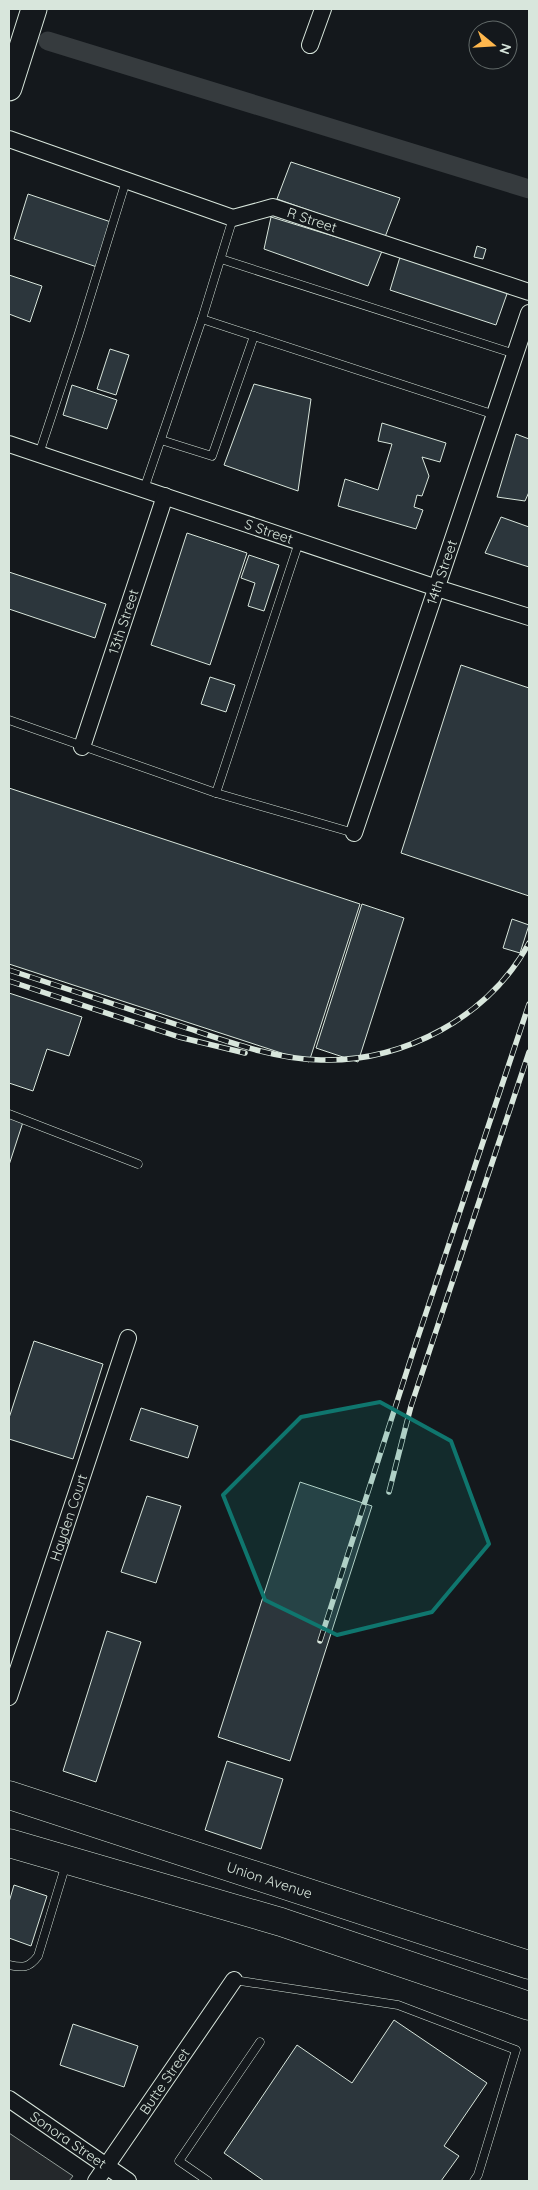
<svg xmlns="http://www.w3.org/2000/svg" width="538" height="2190" font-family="Quicksand,sans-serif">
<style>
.parking{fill:#24282b;stroke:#939e99}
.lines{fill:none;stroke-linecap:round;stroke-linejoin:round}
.canal{stroke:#363b3e;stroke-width:19}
.building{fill:#2c363c;stroke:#d8e6dc}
.lane-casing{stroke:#d8e6dc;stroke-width:9}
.street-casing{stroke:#d8e6dc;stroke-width:18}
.primary-casing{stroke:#d8e6dc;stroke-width:27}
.highway-casing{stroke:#d8e6dc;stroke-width:29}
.lane{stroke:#14181c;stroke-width:8}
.street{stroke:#14181c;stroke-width:16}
.primary{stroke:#14181c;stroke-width:25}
.highway{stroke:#14181c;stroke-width:28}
.rail-casing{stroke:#d8e6dc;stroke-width:5.5}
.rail{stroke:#14181c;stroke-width:4;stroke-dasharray:11;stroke-linecap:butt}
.marked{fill:#0f766e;fill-opacity:0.2;stroke:#0f766e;stroke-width:4;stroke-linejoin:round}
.labels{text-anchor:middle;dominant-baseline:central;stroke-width:4;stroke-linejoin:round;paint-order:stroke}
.street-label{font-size:14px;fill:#d8e6dc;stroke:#14181c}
</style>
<rect width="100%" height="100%" fill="#14181c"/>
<polygon class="parking" points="9,2133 73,2176 69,2181 9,2181"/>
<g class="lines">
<polyline class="canal" points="48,41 529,189"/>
</g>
<g class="building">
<polygon points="291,162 400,198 385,237 277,199"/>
<polygon points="28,194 111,222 97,267 14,239"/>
<polygon points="271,217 382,251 368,286 264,249"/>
<polygon points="477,246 486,249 483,259 474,257"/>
<polygon points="400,257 508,291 496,325 390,290"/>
<polygon points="9,275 42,286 30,322 9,314"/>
<polygon points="110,349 129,355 116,395 97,389"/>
<polygon points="254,384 311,399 298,491 224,465"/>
<polygon points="72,385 117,400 107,429 63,415"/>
<polygon points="382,423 446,443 440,462 422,457 429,476 422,496 417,495 414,507 423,510 416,529 338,506 345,479 378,490 392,444 378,441"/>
<polygon points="516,434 529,439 529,492 525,501 497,497"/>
<polygon points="501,517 529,527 529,567 485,553"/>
<polygon points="187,533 247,553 210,665 151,645"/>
<polygon points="249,555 279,565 264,611 248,606 255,583 241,578"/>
<polygon points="9,572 106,604 95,638 9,609"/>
<polygon points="461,665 529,688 529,896 401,853"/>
<polygon points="210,677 235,685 226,712 201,704"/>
<polygon points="9,788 360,904 309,1062 9,964"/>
<polygon points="362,904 404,918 358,1062 316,1048"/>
<polygon points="512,919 529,925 520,953 503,948"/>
<polygon points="9,993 82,1017 69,1056 47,1049 33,1091 9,1083"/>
<polygon points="9,1118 23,1122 9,1165"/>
<polygon points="34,1341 103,1364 73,1459 9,1439 9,1418"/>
<polygon points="141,1408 198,1426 188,1458 130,1440"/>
<polygon points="300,1482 372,1506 290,1761 218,1737"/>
<polygon points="147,1496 181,1506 156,1583 121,1572"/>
<polygon points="107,1631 141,1642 96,1782 63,1771"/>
<polygon points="227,1761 283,1779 261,1849 205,1830"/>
<polygon points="14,1885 47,1896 31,1946 9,1938 9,1902"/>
<polygon points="394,2020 487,2083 444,2146 459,2156 441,2181 264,2181 224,2153 297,2045 352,2083"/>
<polygon points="73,2024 138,2046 124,2087 60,2065"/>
</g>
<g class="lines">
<g class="lane-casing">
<g id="lane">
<polyline points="221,259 515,354"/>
<polyline points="202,319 495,415"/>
<polyline points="161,440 212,456 254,336"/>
<polyline points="39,454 79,333 126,181"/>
<polyline points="144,489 202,319 233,218"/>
<polyline points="9,720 216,793 354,833"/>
<polyline points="216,793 299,542"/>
<polyline points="9,1114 138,1164"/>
<path d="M9 1965C23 1968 29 1968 38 1956L66 1864"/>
<polyline points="234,1980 398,2005 516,2050 478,2175 474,2181"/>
<polyline points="208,2181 179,2161 260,2042"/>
</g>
</g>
<g class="street-casing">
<g id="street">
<polyline points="310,45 323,9"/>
<path id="s1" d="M9 139 233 218 273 207 529 292"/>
<path id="s2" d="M9 444 437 588 529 617"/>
<path id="s3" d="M82 747 165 496"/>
<path id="s4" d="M354 833 529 313"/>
<path id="s5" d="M9 1697 128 1338"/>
<path id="s6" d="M9 2099 128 2181"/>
<path id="s7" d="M96 2181 234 1980"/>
</g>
</g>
<g class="primary-casing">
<polyline id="primary" points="9,88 34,9"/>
</g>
<g class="highway-casing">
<g id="highway">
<path id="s8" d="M9 1795 529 1965"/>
<polyline points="9,1843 281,1922 529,2006"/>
</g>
</g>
<use href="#lane" class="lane"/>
<use href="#street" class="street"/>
<use href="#primary" class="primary"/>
<use href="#highway" class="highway"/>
<g class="rail-casing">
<g id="rail">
<path d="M9 970C65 988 122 1007 178 1025 224 1040 272 1059 321 1060 404 1062 489 1017 529 943"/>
<polyline points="9,981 179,1037 245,1053"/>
<polyline points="389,1492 411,1406 529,1052"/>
<polyline points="320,1641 413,1352 529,1004"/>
</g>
</g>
<use href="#rail" class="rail"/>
</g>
<path class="marked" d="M380 1402 451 1441 489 1544 432 1612 337 1635 265 1600 223 1495 301 1417Z"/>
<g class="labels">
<g class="street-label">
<text stroke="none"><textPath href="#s1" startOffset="320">R Street</textPath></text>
<text stroke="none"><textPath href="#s2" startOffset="274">S Street</textPath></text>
<text stroke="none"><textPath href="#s4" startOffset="275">14th Street</textPath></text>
<text stroke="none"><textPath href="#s3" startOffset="132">13th Street</textPath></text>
<text stroke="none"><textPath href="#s5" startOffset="189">Hayden Court</textPath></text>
<text stroke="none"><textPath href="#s8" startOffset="274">Union Avenue</textPath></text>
<text stroke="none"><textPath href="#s7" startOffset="121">Butte Street</textPath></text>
<text stroke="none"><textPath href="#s6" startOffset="72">Sonora Street</textPath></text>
</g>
</g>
<rect width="538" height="2190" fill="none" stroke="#d8e6dc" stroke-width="20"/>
<g transform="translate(493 45) rotate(108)"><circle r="24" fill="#14181c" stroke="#626a69"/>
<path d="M0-4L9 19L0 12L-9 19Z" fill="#ffb74d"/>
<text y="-8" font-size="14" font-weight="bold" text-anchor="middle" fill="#d8e6dc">N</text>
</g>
</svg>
